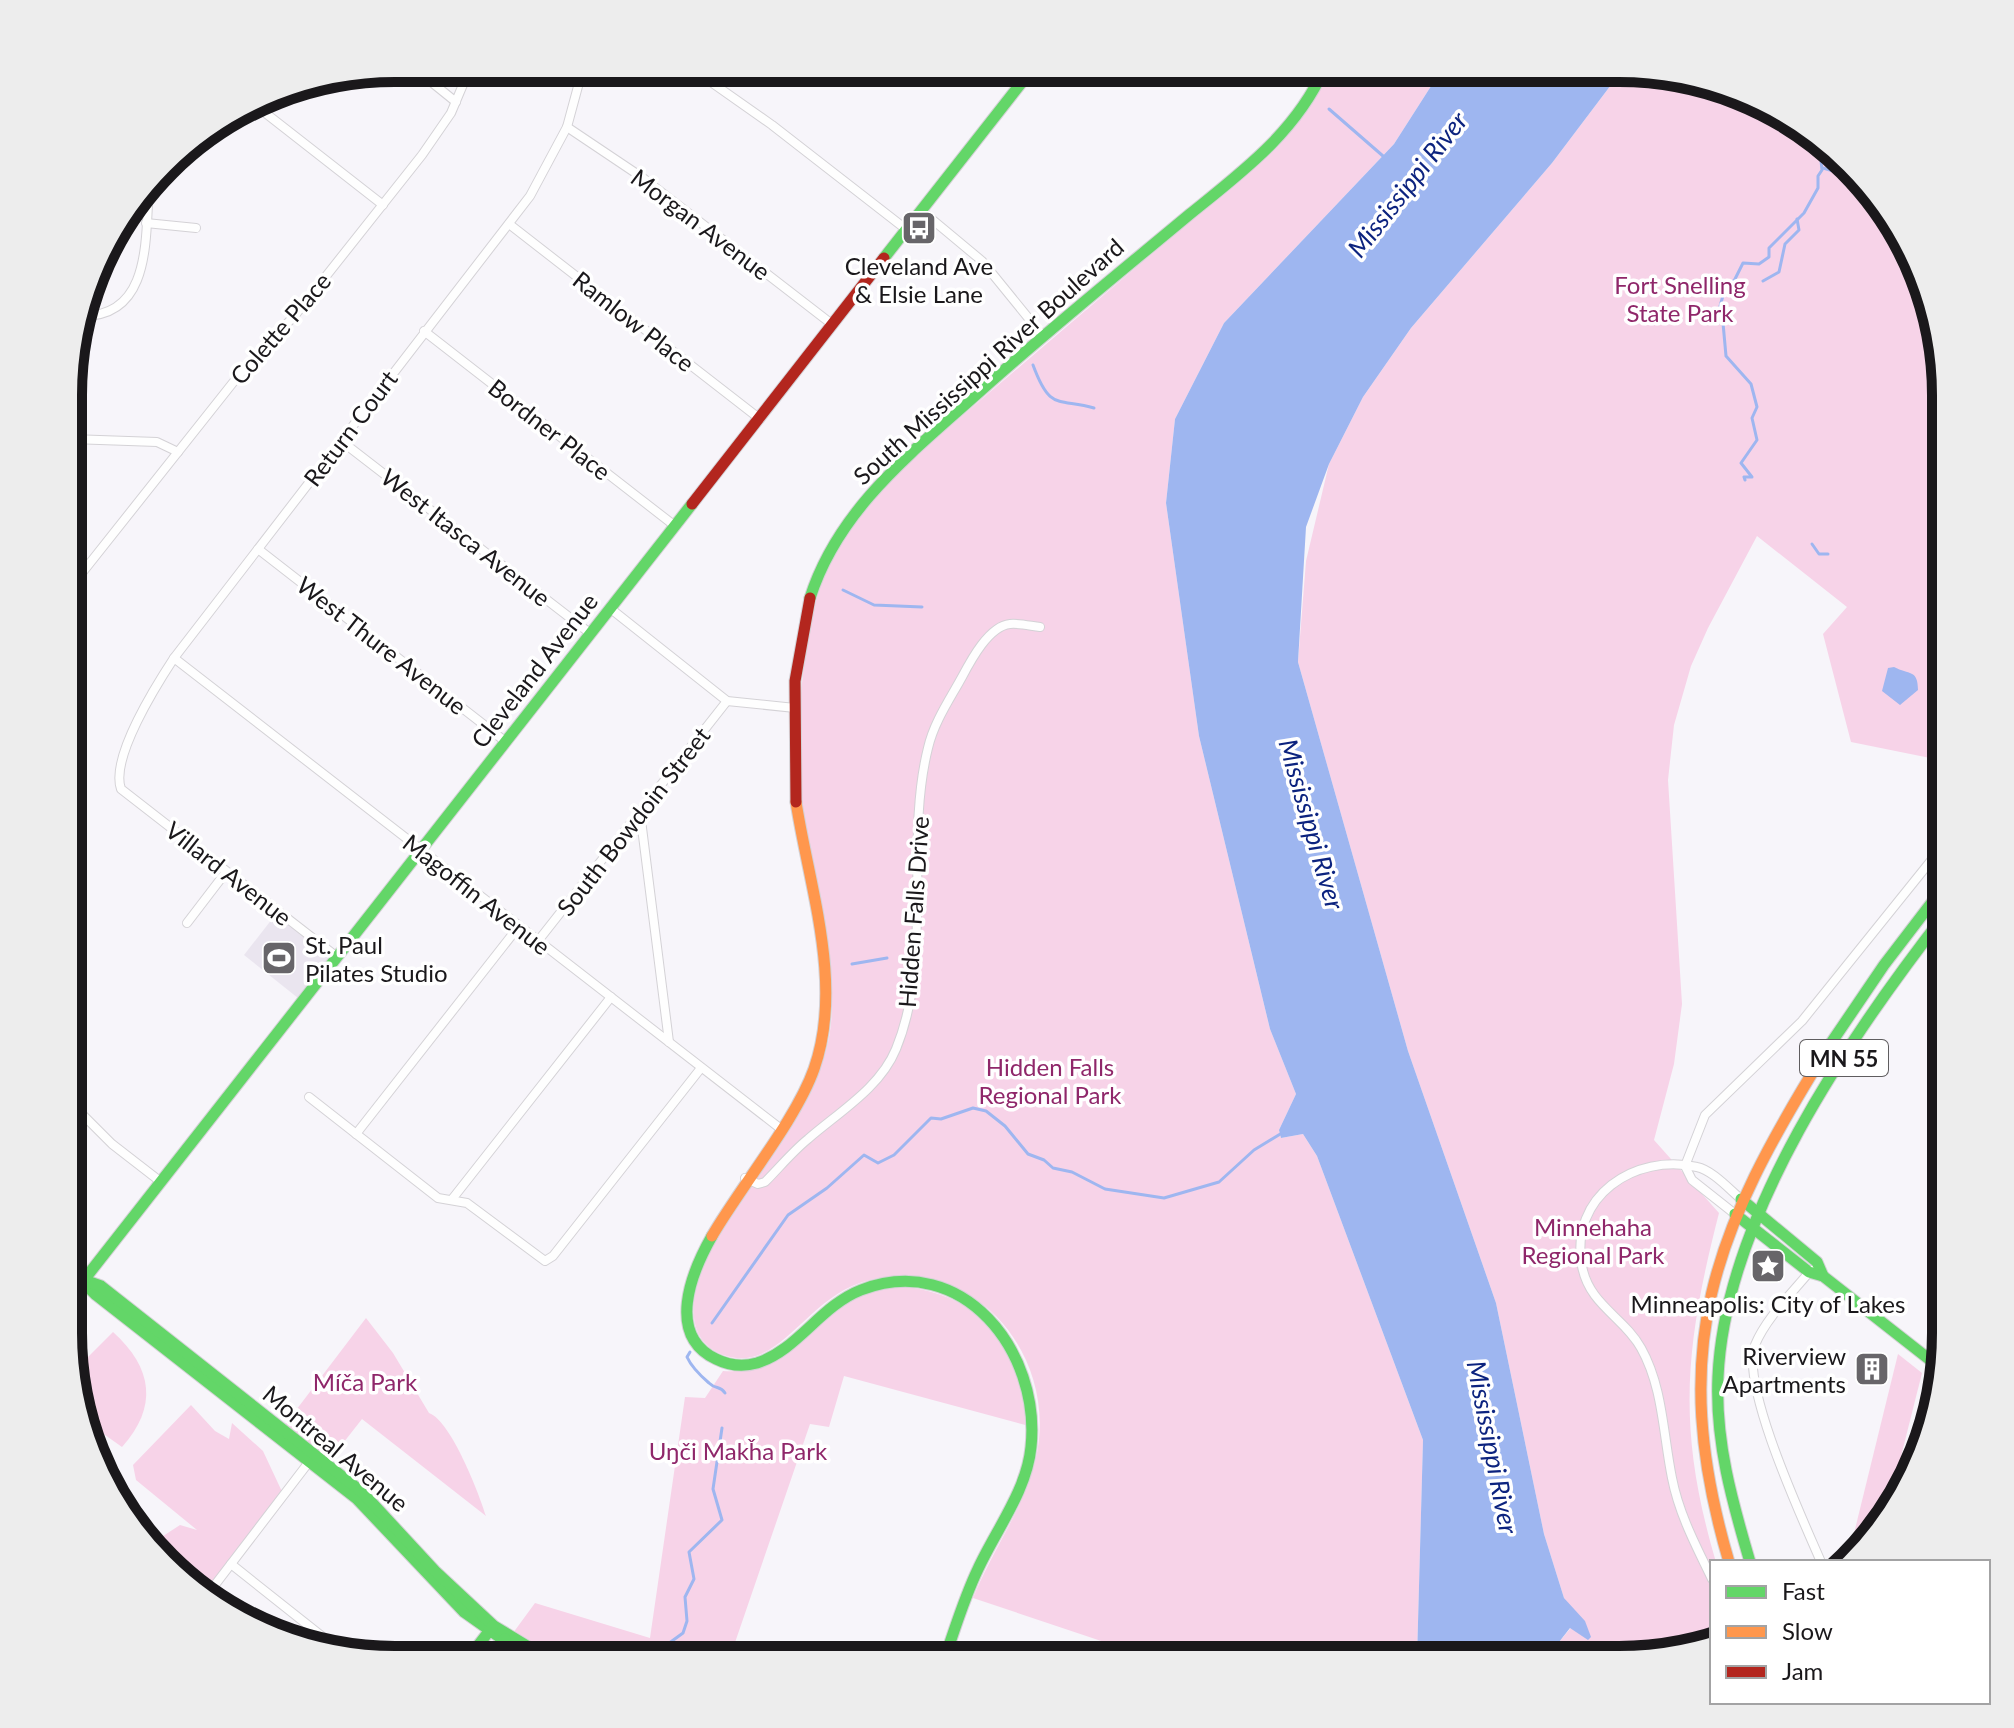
<svg xmlns="http://www.w3.org/2000/svg" width="2014" height="1728" font-family="Lato,sans-serif">
<style>
.built{fill:#eae5ef}
.green{fill:#f7d3e8}
.water{fill:#9eb6f0}
.lines{fill:none;stroke-linecap:round;stroke-linejoin:round}
.stream{stroke:#9eb6f0;stroke-width:3}
.street-casing{stroke:#d4d2d6;stroke-width:10}
.fast-casing{stroke:#d4d2d6;stroke-width:13}
.slow-casing{stroke:#d4d2d6;stroke-width:13}
.jam-casing{stroke:#d4d2d6;stroke-width:13}
.street{stroke:#fefefe;stroke-width:8}
.fast{stroke:#63d668;stroke-width:11}
.slow{stroke:#ff974d;stroke-width:11}
.jam{stroke:#b3261e;stroke-width:11}
.labels{text-anchor:middle;dominant-baseline:central;stroke-width:7;stroke-linejoin:round;paint-order:stroke}
.shield{fill:#fff;stroke:#5f5d5f;stroke-width:2}
.shield-label{font-size:22px;font-weight:bold;fill:#1a181b}
.street-label{font-size:24px;fill:#1a181b;stroke:#fff}
.poi-label{font-size:24px;fill:#1a181b;stroke:#fff}
.park-label{font-size:24px;fill:#8f276a;stroke:#fff}
.water-label{font-size:26px;font-style:italic;fill:#0c237f;stroke:#fff}
.rim{fill:none;stroke:#1a181b;stroke-width:10}
</style>
<rect width="100%" height="100%" fill="#f7f5fa"/>
<polygon class="built" points="279,910 339,956 303,1002 244,955"/>
<g class="green">
<path d="M1329 69H1442L1394 144 1224 323 1175 419 1166 503 1199 736 1270 1029 1296 1094 1279 1130 1281 1138 1303 1134 1317 1156 1423 1440 1417 1659 1158 1660 973 1598C992 1550 1027 1504 1037 1453 1056 1353 974 1256 870 1280 817 1292 791 1348 752 1357 732 1362 707 1352 698 1333 671 1273 773 1159 802 1109 814 1088 823 1065 828 1042 839 993 824 940 816 892 811 855 802 818 799 781 795 725 805 612 830 562 848 526 875 496 902 467L1277 147Z"/>
<path d="M1623 69H1641L1763 102 1851 164 1921 269 1945 373 1946 682 1940 760 1851 742 1823 634 1847 607 1757 536 1708 628 1691 666 1674 725 1668 780 1682 1004 1674 1064 1654 1140 1719 1213C1685 1346 1676 1427 1716 1562H1712V1643L1641 1659H1560L1559 1642 1579 1618 1564 1598 1544 1534 1496 1303 1408 1051 1298 662 1306 561 1329 464 1363 397 1411 328 1552 163Z"/>
<path d="M897 1286C980 1292 1023 1346 1029 1426L844 1376 829 1427 810 1424 729 1660H563L513 1633 535 1603 650 1638 685 1397 705 1398 723 1371C782 1376 806 1321 855 1297 867 1291 884 1290 897 1286Z"/>
<path d="M366 1318 393 1353 429 1413C451 1421 479 1493 486 1516L362 1419 329 1461 284 1426Z"/>
<path d="M113 1332C153 1368 158 1407 122 1447L84 1420 73 1372Z"/>
<polygon points="1898,1354 1922,1373 1888,1508 1852,1562 1847,1562"/>
<path d="M191 1405 215 1431 229 1439 232 1423 263 1451 285 1498 210 1595C190 1582 156 1568 154 1542L180 1525 197 1530 136 1480 133 1465Z"/>
</g>
<g class="water">
<polygon points="1442,69 1623,69 1552,163 1411,328 1363,397 1329,464 1306,527 1298,662 1408,1051 1496,1303 1544,1534 1564,1598 1585,1621 1591,1637 1588,1640 1570,1628 1559,1642 1560,1659 1417,1659 1423,1440 1317,1156 1303,1134 1281,1138 1279,1130 1296,1094 1270,1029 1199,736 1166,503 1175,419 1224,323 1394,144"/>
<path d="M1894 667C1909 675 1918 669 1918 690L1900 705 1882 691 1888 668Z"/>
</g>
<g class="lines">
<g class="stream">
<polyline points="1329,109 1383,156"/>
<polyline points="1823,168 1847,175 1857,173"/>
<polyline points="1763,281 1779,272 1785,244 1799,230 1797,219"/>
<path d="M1033 365C1050 411 1057 398 1094 408"/>
<polyline points="1745,480 1744,477 1752,477 1741,463 1757,440 1752,418 1757,407 1751,384 1726,356 1723,323 1717,317 1724,292 1729,289 1726,283 1734,281 1743,263 1759,264 1769,257 1769,248 1804,213 1818,188 1818,176 1822,170 1819,142"/>
<polyline points="1812,544 1819,554 1828,554"/>
<polyline points="843,590 874,605 922,607"/>
<polyline points="852,964 887,958"/>
<polyline points="712,1323 788,1215 827,1188 864,1155 878,1163 894,1155 931,1118 941,1119 973,1108 986,1111 1005,1126 1028,1154 1044,1160 1053,1168 1072,1172 1105,1189 1164,1198 1219,1182 1254,1150 1282,1133"/>
<path d="M690 1352 687 1357C691 1366 702 1377 709 1383 716 1390 720 1385 725 1393"/>
<polyline points="632,1660 636,1656 655,1660"/>
<polyline points="659,1660 661,1649 683,1633 687,1621 685,1597 694,1579 689,1552 722,1520 713,1489 722,1428"/>
</g>
<g class="street-casing">
<g id="street">
<polyline points="414,68 456,102"/>
<polyline points="691,68 772,125 907,230"/>
<polyline points="255,105 383,205"/>
<polyline points="567,127 643,178 833,325"/>
<polyline points="922,211 982,261 1043,336"/>
<polyline points="146,223 196,228"/>
<polyline points="509,224 760,419"/>
<path d="M83 316C152 316 145 237 149 187"/>
<polyline points="424,331 675,526"/>
<polyline points="71,439 157,442 178,452"/>
<polyline points="340,440 591,634"/>
<polyline points="258,549 506,742"/>
<polyline points="70,576 82,573 239,375 296,314 422,155 451,113 470,68"/>
<polyline points="611,609 727,701 795,708"/>
<polyline points="174,658 781,1129"/>
<polyline points="640,812 669,1042"/>
<polyline points="187,923 226,872"/>
<polyline points="538,941 727,701"/>
<path d="M337 957 121 789C110 758 157 684 174 658L530 196 567 127 583 68"/>
<polyline points="309,1097 438,1198 467,1203 545,1261 553,1256 701,1068"/>
<polyline points="69,1101 112,1144 161,1182"/>
<polyline points="356,1134 519,926"/>
<polyline points="1685,1166 1705,1115 1802,1021 1946,842"/>
<polyline points="1685,1166 1692,1180 1735,1214"/>
<path d="M745 1178 758 1184 765 1182C779 1168 793 1151 808 1139 839 1112 880 1088 896 1049 934 957 904 843 928 748 934 722 950 699 962 677 971 660 989 626 1010 624 1019 623 1031 626 1040 627"/>
<polyline points="453,1198 611,997"/>
<path d="M1811 1270C1793 1292 1766 1318 1755 1345 1740 1385 1803 1520 1821 1562"/>
<polyline points="231,1564 338,1649"/>
<path d="M1712 1579C1696 1546 1679 1514 1672 1478 1663 1434 1663 1387 1641 1348 1624 1317 1589 1305 1582 1266 1569 1196 1635 1153 1697 1167 1712 1170 1729 1189 1741 1199"/>
<polyline points="208,1594 312,1458"/>
</g>
</g>
<g class="fast-casing">
<g id="fast">
<polyline points="884,258 1033,68"/>
<path d="M810 598C838 510 910 454 976 395 1046 332 1118 274 1190 214 1242 172 1296 132 1324 69"/>
<polyline points="1827,1049 1884,965 1946,884"/>
<polyline points="1741,1199 1817,1262 1823,1276"/>
<polyline points="1735,1214 1809,1272 1823,1276 1939,1367"/>
<path d="M712 1236C691 1273 666 1335 716 1359 728 1365 743 1367 757 1363 798 1350 820 1306 861 1290 963 1251 1041 1352 1031 1447 1027 1490 996 1530 978 1569 964 1598 955 1629 944 1660"/>
<polyline points="69,1268 96,1295 357,1499 464,1612 532,1660"/>
<polyline points="84,1280 101,1286 362,1492 435,1571 494,1626 550,1660"/>
<polyline points="69,1299 692,504"/>
<path d="M1750 1562C1732 1501 1715 1441 1718 1377 1725 1217 1850 1036 1946 913"/>
<polyline points="467,1660 493,1626"/>
<polyline points="488,1660 505,1639"/>
</g>
</g>
<g class="slow-casing">
<g id="slow">
<path d="M712 1236C741 1186 796 1120 814 1069 844 984 809 886 796 802"/>
<path d="M1729 1562C1666 1347 1713 1232 1827 1049"/>
</g>
</g>
<g class="jam-casing">
<g id="jam">
<polyline points="692,504 884,258"/>
<polyline points="796,802 795,681 810,598"/>
</g>
</g>
<use href="#street" class="street"/>
<use href="#fast" class="fast"/>
<use href="#slow" class="slow"/>
<use href="#jam" class="jam"/>
</g>
<defs>
<g id="bus-square" transform="scale(1.8)"><rect x="-9" y="-9" width="18" height="18" rx="4" fill="#676569" stroke="#fff"/><path d="M-5-6H5V4H4V6H2V4H-2V6H-4V4H-5ZM-3.5-4V0h7V-4ZM-3.5 1.2v1.5H-2V1.2ZM2 1.2v1.5H3.5V1.2Z" fill="#fff"/></g>
<g id="stadium-square" transform="scale(1.8)"><rect x="-9" y="-9" width="18" height="18" rx="4" fill="#676569" stroke="#fff"/><path d="M0-5a6.5 5 0 1 0 0 10a6.5 5 0 1 0 0-10ZM-3.5-1.8h7v3.6h-7Z" fill="#fff"/></g>
<g id="sight-square" transform="scale(1.8)"><rect x="-9" y="-9" width="18" height="18" rx="4" fill="#676569" stroke="#fff"/><path d="M0-6L1.8-2.2L6-1.7L2.9 1.2L3.7 5.4L0 3.3L-3.7 5.4L-2.9 1.2L-6-1.7L-1.8-2.2Z" fill="#fff"/></g>
<g id="building-square" transform="scale(1.8)"><rect x="-9" y="-9" width="18" height="18" rx="4" fill="#676569" stroke="#fff"/><path d="M-4-6H4V6H1V3H-1V6H-4ZM-2.5-4.3h1.7v1.8h-1.7ZM.8-4.3h1.7v1.8H.8ZM-2.5-1h1.7V.8h-1.7ZM.8-1h1.7V.8H.8Z" fill="#fff"/></g>
</defs>
<g fill-rule="evenodd">
<use href="#bus-square" x="919" y="228"/>
<use href="#stadium-square" x="279" y="958"/>
<use href="#sight-square" x="1768" y="1266"/>
<use href="#building-square" x="1872" y="1369"/>
</g>
<g class="labels">
<rect class="shield" x="1800" y="1040" width="88" height="36" rx="6"/>
<g class="shield-label">
<text x="1844" y="1058">MN 55</text>
</g>
<g class="street-label">
<text transform="translate(701 224) rotate(37)">Morgan Avenue</text>
<text transform="translate(634 321) rotate(38)">Ramlow Place</text>
<text transform="translate(280 328) rotate(-49)">Colette Place</text>
<text transform="translate(988 361) rotate(-42)">South Mississippi River Boulevard</text>
<text transform="translate(350 428) rotate(-53)">Return Court</text>
<text transform="translate(550 429) rotate(38)">Bordner Place</text>
<text transform="translate(466 537) rotate(38)">West Itasca Avenue</text>
<text transform="translate(382 645) rotate(38)">West Thure Avenue</text>
<text transform="translate(534 670) rotate(-52)">Cleveland Avenue</text>
<text transform="translate(633 821) rotate(-52)">South Bowdoin Street</text>
<text transform="translate(229 873) rotate(38)">Villard Avenue</text>
<text transform="translate(477 894) rotate(38)">Magoffin Avenue</text>
<text transform="translate(913 912) rotate(-86)">Hidden Falls Drive</text>
<text transform="translate(336 1448) rotate(40)">Montreal Avenue</text>
</g>
<g class="poi-label">
<text x="919" y="265">Cleveland Ave<tspan x="919" dy="28">&amp; Elsie Lane</tspan></text>
<text x="305" y="944" text-anchor="start">St. Paul<tspan x="305" dy="28">Pilates Studio</tspan></text>
<text x="1768" y="1303">Minneapolis: City of Lakes</text>
<text x="1846" y="1355" text-anchor="end">Riverview<tspan x="1846" dy="28">Apartments</tspan></text>
</g>
<g class="park-label">
<text x="1680" y="284">Fort Snelling<tspan x="1680" dy="28">State Park</tspan></text>
<text x="1050" y="1066">Hidden Falls<tspan x="1050" dy="28">Regional Park</tspan></text>
<text x="1593" y="1226">Minnehaha<tspan x="1593" dy="28">Regional Park</tspan></text>
<text x="365" y="1381">Míča Park</text>
<text x="738" y="1450">Uŋči Makȟa Park</text>
</g>
<g class="water-label">
<text transform="translate(1407 184) rotate(-52)">Mississippi River</text>
<text transform="translate(1312 824) rotate(74)">Mississippi River</text>
<text transform="translate(1493 1447) rotate(79)">Mississippi River</text>
</g>
</g>
<path d="M0 0H2014V1728H0ZM395 82H1619A313 313 0 0 1 1932 395V1333A313 313 0 0 1 1619 1646H395A313 313 0 0 1 82 1333V395A313 313 0 0 1 395 82Z" fill="#ededed" fill-rule="evenodd"/>
<path class="rim" d="M395 82H1619A313 313 0 0 1 1932 395V1333A313 313 0 0 1 1619 1646H395A313 313 0 0 1 82 1333V395A313 313 0 0 1 395 82Z"/>
<rect x="1710" y="1560" width="280" height="144" fill="#ffffff" stroke="#a3a3a4" stroke-width="2"/>
<rect x="1726" y="1586" width="40" height="12" fill="#63d668" stroke="#a3a3a4" stroke-width="2"/>
<text x="1782" y="1600" font-size="24" fill="#1a181b">Fast</text>
<rect x="1726" y="1626" width="40" height="12" fill="#ff974d" stroke="#a3a3a4" stroke-width="2"/>
<text x="1782" y="1640" font-size="24" fill="#1a181b">Slow</text>
<rect x="1726" y="1666" width="40" height="12" fill="#b3261e" stroke="#a3a3a4" stroke-width="2"/>
<text x="1782" y="1680" font-size="24" fill="#1a181b">Jam</text>
</svg>
